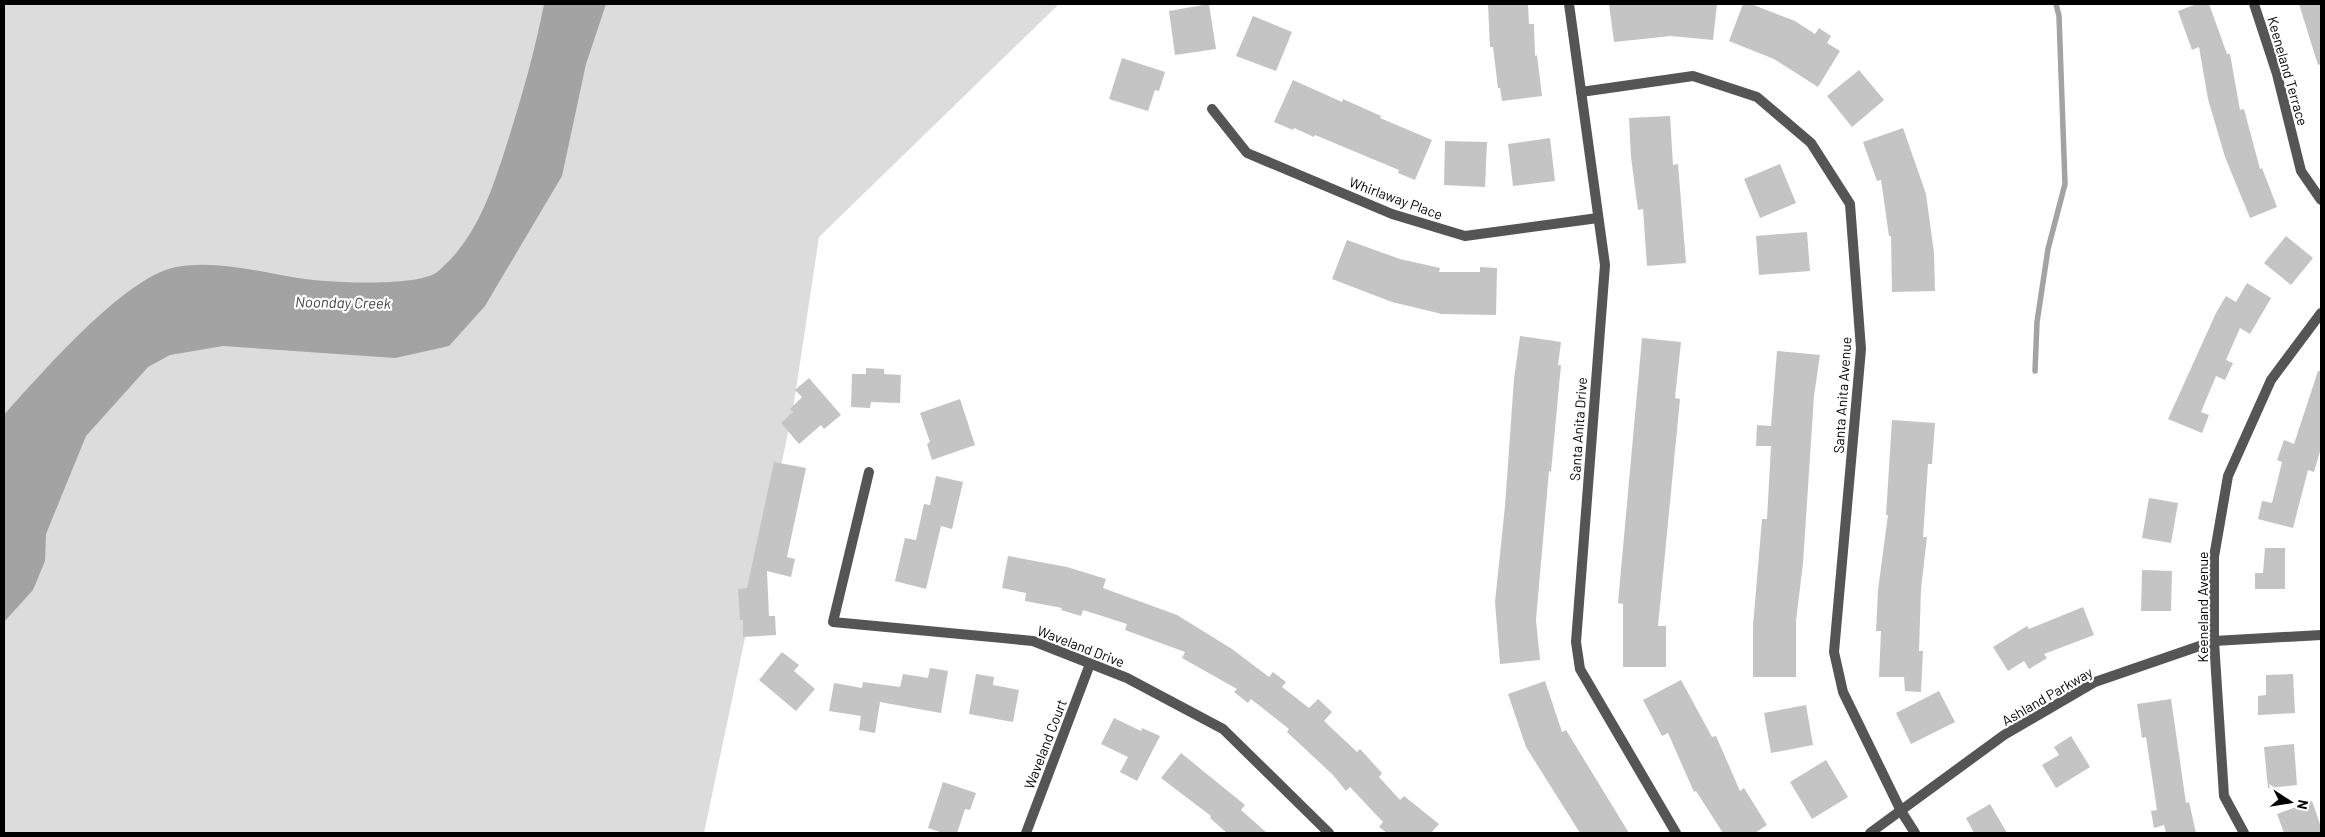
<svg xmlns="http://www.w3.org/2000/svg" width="2325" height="837" font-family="Barlow,sans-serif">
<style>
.green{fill:#dcdcdc}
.water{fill:#a3a3a3}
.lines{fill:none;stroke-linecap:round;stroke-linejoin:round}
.stream{stroke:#a3a3a3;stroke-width:5.5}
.building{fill:#c4c4c4}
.street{stroke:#555;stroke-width:10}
.labels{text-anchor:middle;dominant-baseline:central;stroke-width:4.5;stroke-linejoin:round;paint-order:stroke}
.street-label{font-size:14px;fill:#000;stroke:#fff}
.water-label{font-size:15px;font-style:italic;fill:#444;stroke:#fff}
</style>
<rect width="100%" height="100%" fill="#fff"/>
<polygon class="green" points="4,4 1059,4 819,237 793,409 704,833 4,833"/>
<path class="water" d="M544 4H606L586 64 562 176 485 306 449 346 395 358 223 346 170 355 148 367 86 436 46 534 45 561 33 590 4 622V415C40 375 124 277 176 267 226 258 275 278 325 281 352 283 411 285 434 274 440 271 444 265 449 261 482 227 496 178 510 134 524 89 535 50 544 4Z"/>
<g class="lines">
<polyline class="stream" points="2035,371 2037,322 2048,249 2065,184 2059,16 2056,4"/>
</g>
<g class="building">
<polygon points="1209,4 1216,49 1175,55 1169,11"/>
<polygon points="1488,4 1528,4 1529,24 1534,24 1535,56 1537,55 1542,96 1502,101 1500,88 1498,88 1493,47 1490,47"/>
<polygon points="1609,4 1717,4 1713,40 1671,36 1614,42"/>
<polygon points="1743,4 1751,4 1795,21 1815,34 1819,28 1831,36 1827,43 1840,51 1818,87 1774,59 1729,41"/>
<polygon points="2197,4 2209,4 2227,54 2230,54 2240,110 2244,109 2260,169 2262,168 2277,207 2250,218 2225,157 2208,99 2199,47 2192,50 2178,11"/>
<polygon points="2299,4 2321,4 2321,64 2318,65"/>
<polygon points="1253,16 1292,32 1276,71 1236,56"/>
<polygon points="1122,58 1165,72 1159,91 1155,90 1148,111 1109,99"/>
<polygon points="1859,70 1884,100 1852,127 1827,96"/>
<polygon points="1293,80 1342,102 1343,99 1381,116 1380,118 1432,140 1415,180 1398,173 1399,170 1315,135 1314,137 1294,128 1293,130 1274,122"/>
<polygon points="1670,116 1673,165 1678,164 1686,263 1647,266 1643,209 1638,210 1631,157 1629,118"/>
<polygon points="1903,128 1926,194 1934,253 1935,291 1892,292 1891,236 1889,236 1881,180 1877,181 1863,142"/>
<polygon points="1550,138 1555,181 1513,186 1508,144"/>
<polygon points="1445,141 1487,142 1485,187 1444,185"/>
<polygon points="1780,164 1796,203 1760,218 1744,179"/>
<polygon points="1807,232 1810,271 1759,275 1756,236"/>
<polygon points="2286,236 2313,258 2291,285 2264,263"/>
<polygon points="1347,240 1400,259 1440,268 1439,272 1480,272 1480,267 1497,268 1496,315 1442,314 1392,302 1332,279"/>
<polygon points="2247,283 2271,298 2250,334 2240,328 2226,360 2233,363 2225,380 2216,376 2201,412 2209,415 2202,433 2168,419 2216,313 2226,296 2236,302"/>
<polygon points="1520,336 1561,342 1558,365 1561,365 1551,472 1549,471 1536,620 1540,660 1500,664 1495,602 1505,506 1514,379"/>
<polygon points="1642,338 1681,342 1675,398 1680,399 1658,626 1666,626 1666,667 1623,667 1623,604 1618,603"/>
<polygon points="1777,351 1820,355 1814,396 1803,563 1796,621 1796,677 1753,677 1753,626 1762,519 1767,519 1771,446 1756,446 1757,425 1771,426"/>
<polygon points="866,368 884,369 884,374 901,375 900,403 871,402 870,408 851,407 852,374 866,374"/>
<polygon points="2318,371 2321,371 2321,448 2314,472 2308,470 2293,528 2258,519 2262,501 2272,503 2282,462 2277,460 2284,440 2294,444"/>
<polygon points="809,378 841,415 824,429 821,425 799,444 781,423 793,412 790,409 802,397 795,390"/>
<polygon points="960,399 975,445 932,460 927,444 930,442 920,413"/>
<polygon points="1892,420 1935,423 1932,464 1928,464 1923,537 1927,537 1921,589 1919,651 1923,651 1921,692 1905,691 1904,677 1879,677 1881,631 1876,631 1878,590 1888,515 1886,515"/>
<polygon points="774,462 806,468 787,557 795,559 791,577 767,571 769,616 775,616 776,635 743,637 743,620 740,620 738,589 747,588"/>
<polygon points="936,476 963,482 952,529 941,526 926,589 895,581 905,538 916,540 924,504 930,505"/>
<polygon points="2149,498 2178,503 2171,543 2142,538"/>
<polygon points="2265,548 2285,548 2285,589 2255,589 2255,573 2263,573"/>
<polygon points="1008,556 1067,567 1106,579 1103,588 1177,615 1232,649 1269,677 1273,672 1286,682 1282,687 1309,708 1318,699 1332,712 1324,721 1357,752 1360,749 1382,773 1379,777 1400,800 1404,796 1439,824 1431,833 1387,833 1379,827 1383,822 1350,787 1346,791 1333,775 1287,732 1289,729 1251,699 1248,703 1234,692 1237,689 1182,658 1185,652 1125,630 1127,624 1083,610 1081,616 1061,610 1062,608 1025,601 1026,593 1002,588"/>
<polygon points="2142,570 2172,571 2171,611 2141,611"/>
<polygon points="2083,607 2094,635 2044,654 2047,658 2029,669 2024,661 2008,671 1993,647 2027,626 2029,629"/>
<polygon points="782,652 799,665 794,671 815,689 796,711 759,680"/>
<polygon points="930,668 948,671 941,713 880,702 875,733 859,730 861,716 829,711 834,683 862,688 863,682 900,687 903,674 928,678"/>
<polygon points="976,674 994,677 993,685 1019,690 1013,722 969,714"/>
<polygon points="2293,674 2295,713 2258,715 2258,696 2266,695 2266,675"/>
<polygon points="1681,680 1712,737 1716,736 1740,791 1744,788 1767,825 1755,833 1723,833 1696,791 1694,792 1668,733 1662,736 1643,700"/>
<polygon points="1545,681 1562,732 1566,730 1629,833 1580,833 1526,747 1508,694"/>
<polygon points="1939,691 1955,722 1911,744 1896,713"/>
<polygon points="2171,699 2186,803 2189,802 2196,833 2166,833 2164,825 2154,828 2151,811 2157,810 2146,737 2142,738 2137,704"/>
<polygon points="1806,705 1813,745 1771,753 1764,713"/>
<polygon points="1114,718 1141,731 1142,728 1160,736 1137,781 1120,772 1128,757 1101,744"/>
<polygon points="2071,736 2090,767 2056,788 2042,765 2059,755 2054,747"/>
<polygon points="2294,744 2297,785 2268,788 2264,747"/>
<polygon points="1181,753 1245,805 1241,810 1267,833 1227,833 1210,818 1211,816 1161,778"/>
<polygon points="1826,760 1848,797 1812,819 1790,782"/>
<polygon points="943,782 976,793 970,810 965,809 957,833 943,833 928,828"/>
<polygon points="2312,801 2321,827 2321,833 2284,833 2277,814"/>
<polygon points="1990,804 2007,833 1974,833 1966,818"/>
</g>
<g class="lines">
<g class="street">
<polyline points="1569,4 1605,265 1576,642 1580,669 1676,833"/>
<polyline points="2254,4 2277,74 2301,171 2321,200"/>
<polyline points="1581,92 1693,76 1757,97 1811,143 1850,204 1861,349 1834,652 1843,692 1901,811 1915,833"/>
<polyline points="1212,109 1247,153 1392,214 1465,236 1598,218"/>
<polyline points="869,472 833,622 1033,641 1127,678 1223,729 1329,833"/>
<polyline points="1026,833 1090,664"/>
<polyline points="1870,833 2004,735 2095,682 2214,641 2321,635"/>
<polyline points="2244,833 2224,796 2214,641 2214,557 2228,476 2271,380 2321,313"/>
</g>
</g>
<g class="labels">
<g class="street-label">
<text transform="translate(2288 71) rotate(74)">Keeneland Terrace</text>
<text transform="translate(1396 198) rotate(20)">Whirlaway Place</text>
<text transform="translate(1842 395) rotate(-86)">Santa Anita Avenue</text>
<text transform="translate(1578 429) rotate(-86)">Santa Anita Drive</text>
<text transform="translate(2202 607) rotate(-90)">Keeneland Avenue</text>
<text transform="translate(1081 646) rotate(21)">Waveland Drive</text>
<text transform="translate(2047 696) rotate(-30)">Ashland Parkway</text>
<text transform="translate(1045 744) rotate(-69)">Waveland Court</text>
</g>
<g class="water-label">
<text transform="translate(343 302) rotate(1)">Noonday Creek</text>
</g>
</g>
<rect width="2325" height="837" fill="none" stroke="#000000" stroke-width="10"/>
<g transform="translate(2290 802) rotate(102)" stroke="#ffffff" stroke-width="4" paint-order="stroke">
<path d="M0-4L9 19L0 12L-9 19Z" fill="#000000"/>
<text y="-8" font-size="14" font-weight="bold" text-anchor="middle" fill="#000000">N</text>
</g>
</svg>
